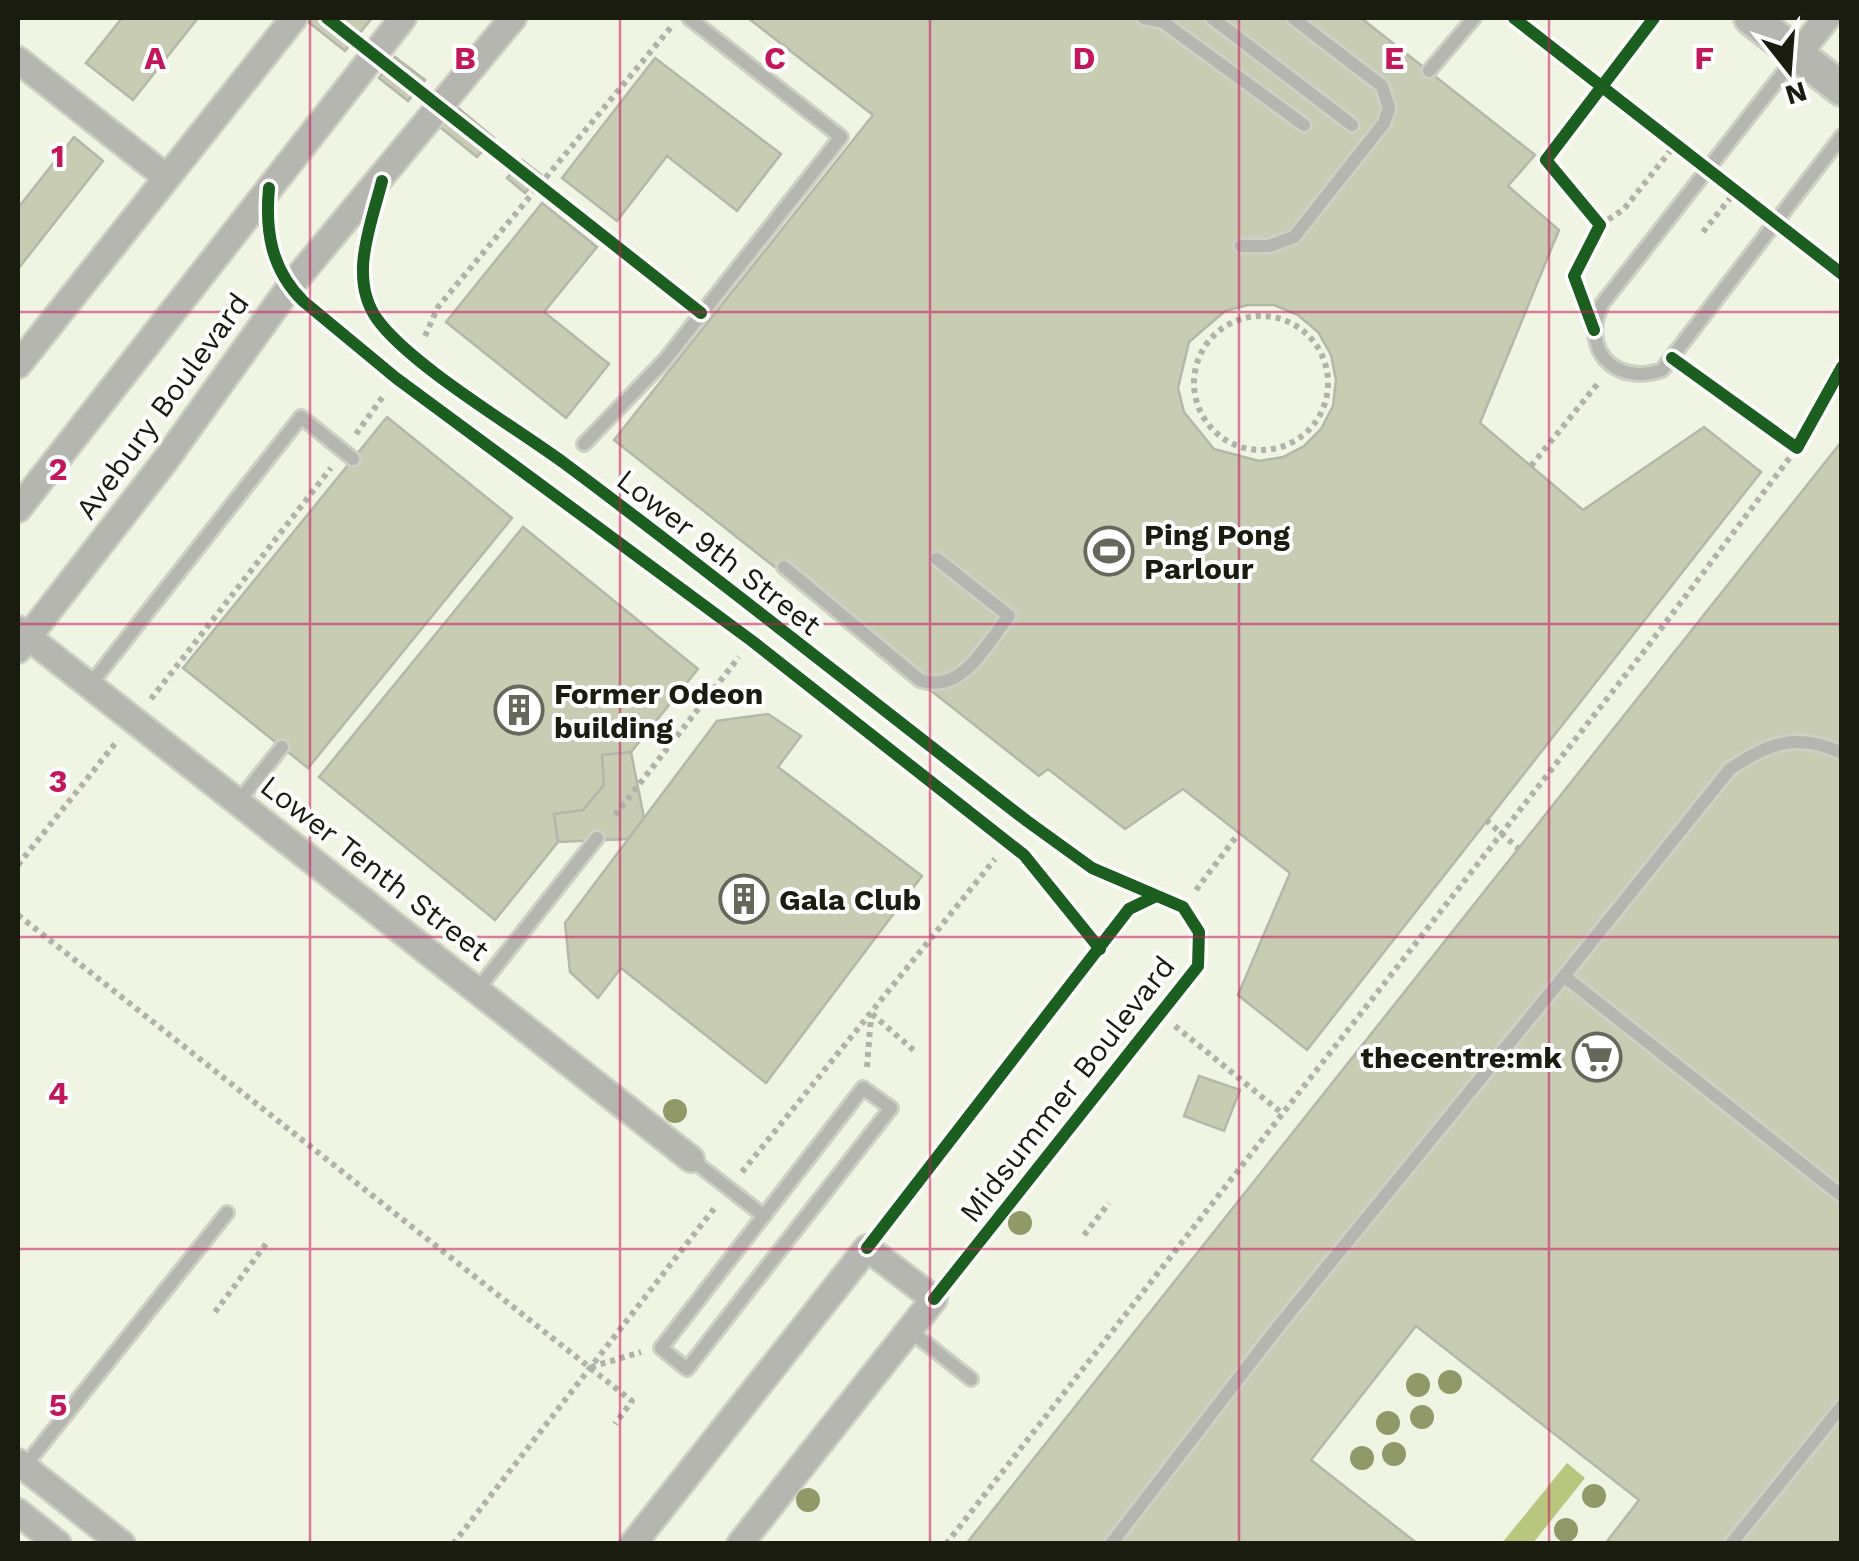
<svg xmlns="http://www.w3.org/2000/svg" width="1859" height="1561" font-family="'Work Sans',sans-serif">
<style>
.water{fill:#b9c67d}
.building{fill:#c7ccb2;stroke:#b4b7a9;stroke-width:2.5;fill-rule:evenodd}
.lines{fill:none;stroke-linecap:round;stroke-linejoin:round}
.service-casing{stroke:#cdd0c2;stroke-width:18}
.minor-casing{stroke:#cdd0c2;stroke-width:30}
.tertiary-casing{stroke:#cdd0c2;stroke-width:38}
.path{stroke:#b1b3ab;stroke-width:6;stroke-dasharray:5 5;stroke-linecap:butt}
.service{stroke:#b4b6af;stroke-width:12}
.minor{stroke:#b4b6af;stroke-width:25}
.tertiary{stroke:#b4b6af;stroke-width:32}
.cycleway-casing{stroke:#fff;stroke-width:19}
.cycleway{stroke:#1b5e20;stroke-width:12}
.tree{fill:#929968}
.grid{fill:none;stroke:#c2185b;stroke-width:2.5;stroke-opacity:0.55}
.labels{text-anchor:middle;dominant-baseline:central;stroke-width:8;stroke-linejoin:round;paint-order:stroke}
.street-label{font-size:30px;fill:#1a1c10;stroke:#fff}
.poi-label{font-size:30px;font-weight:bold;fill:#1a1c10;stroke:#fff;text-anchor:start}
.grid-label{font-size:32px;text-anchor:middle;font-weight:bold;fill:#c2185b;stroke:#fff;stroke-width:8;stroke-linejoin:round;paint-order:stroke}
</style>
<rect width="100%" height="100%" fill="#f0f4e2"/>
<polygon class="water" points="1567,1463 1585,1478 1533,1543 1502,1543"/>
<g class="building">
<polygon points="122,18 198,18 133,100 86,63"/>
<polygon points="310,18 372,18 345,51 307,21"/>
<path d="M748 18H1361L1535 155 1508 186 1559 230 1480 423 1583 510 1704 427 1761 472 1307 1050 1238 995 1290 873 1183 789 1125 829 1048 769 1039 776 614 440 873 115ZM1248 305H1274L1298 315 1318 332 1331 355 1336 380 1333 406 1321 429 1304 446 1283 457 1259 461 1214 449 1184 412 1178 388 1189 342 1225 311Z"/>
<polygon points="395,57 425,80 408,101 379,78"/>
<polygon points="655,58 781,154 737,211 667,156 617,221 562,178"/>
<polygon points="457,107 494,138 477,157 440,127"/>
<polygon points="74,137 103,161 18,269 18,208"/>
<polygon points="522,160 541,175 525,193 507,178"/>
<polygon points="542,203 597,247 544,312 609,364 566,418 446,322"/>
<polygon points="387,417 512,518 308,768 183,668"/>
<polygon points="1842,441 1842,1544 1605,1544 1639,1500 1416,1326 1311,1460 1418,1544 966,1544"/>
<polygon points="523,527 698,669 631,752 602,755 604,785 583,810 554,814 558,842 495,920 319,777"/>
<polygon points="768,714 801,736 778,767 922,876 766,1083 621,968 598,998 570,972 565,923 717,721"/>
<polygon points="631,752 644,818 628,839 558,842 554,814 583,810 593,798 604,785 602,755"/>
<polygon points="1199,1076 1240,1090 1224,1131 1184,1116"/>
</g>
<g class="lines">
<g class="service-casing">
<g id="service">
<polyline points="1144,18 1163,22 1304,125"/>
<polyline points="1212,18 1352,125"/>
<path d="M1798 54 1602 304C1580 350 1615 386 1662 370L1842 136"/>
<polyline points="1429,71 1474,18"/>
<path d="M380 188C370 230 349 280 377 319 410 364 515 427 564 463 720 579 872 702 1027 821L1092 868 1183 907 1199 932 1198 966 934 1299"/>
<path d="M268 199C265 237 275 274 303 301L396 378 752 641 1024 855 1100 949"/>
<polyline points="1241,246 1269,246 1294,237 1384,123 1389,108 1382,86 1293,18"/>
<polyline points="584,444 665,360 841,137 689,18"/>
<path d="M784 567 920 680C962 695 986 644 1009 616L937 559"/>
<polyline points="90,685 301,417 353,459"/>
<polyline points="238,802 282,747"/>
<path d="M1564 976 1730 769C1769 743 1797 732 1842 753"/>
<polyline points="477,990 597,838"/>
<polygon points="863,1088 891,1108 687,1369 661,1348"/>
<polyline points="691,1159 764,1216"/>
<polyline points="867,1248 1129,909 1154,897"/>
<polyline points="909,1330 971,1379"/>
<polyline points="24,1467 227,1213"/>
<polyline points="1111,1544 1278,1327 1564,976 1842,1196"/>
<polyline points="1731,1544 1842,1406"/>
</g>
</g>
<g class="minor-casing">
<g id="minor">
<polyline points="1798,54 1827,18"/>
<polyline points="18,60 166,177"/>
<polyline points="18,365 294,18"/>
<polyline points="18,509 403,18"/>
<polyline points="18,629 691,1159"/>
<polyline points="18,650 165,461 289,288 513,18"/>
<polyline points="18,1462 122,1544"/>
<polyline points="18,1512 58,1544"/>
<polyline points="633,1544 867,1248 934,1299 740,1544"/>
</g>
</g>
<g class="tertiary-casing">
<polyline id="tertiary" points="1751,18 1842,89"/>
</g>
<g class="path">
<polyline points="1600,225 1624,209 1675,145"/>
<polyline points="1703,232 1735,192"/>
<circle cx="1261" cy="383" r="67"/>
<polyline points="425,336 438,307 672,26"/>
<polyline points="356,434 384,395"/>
<polyline points="1531,466 1599,382"/>
<polyline points="151,699 331,468"/>
<polyline points="615,815 739,657"/>
<polyline points="1486,820 1518,848"/>
<polyline points="18,865 118,740"/>
<polyline points="1196,890 1239,833"/>
<polyline points="18,915 632,1401 615,1424"/>
<polyline points="872,1014 917,1053"/>
<polyline points="1175,1026 1283,1114"/>
<polyline points="867,1067 871,1015"/>
<polyline points="742,1172 995,859"/>
<polyline points="1084,1235 1109,1203"/>
<polyline points="215,1312 266,1244"/>
<polyline points="591,1367 641,1352"/>
<polyline points="453,1544 716,1206"/>
<polyline points="946,1544 1645,650 1797,448"/>
</g>
<use href="#service" class="service"/>
<use href="#minor" class="minor"/>
<use href="#tertiary" class="tertiary"/>
<g class="cycleway-casing">
<g id="cycleway">
<polyline points="327,18 701,313"/>
<polyline points="1514,18 1842,274"/>
<path d="M382 181C371 225 348 278 377 319 410 365 515 427 564 463 720 579 872 702 1027 821L1092 868 1183 907 1199 932 1198 966 934 1299"/>
<path d="M269 188C265 231 271 269 303 301L396 378 752 641 1024 855 1100 949"/>
<polyline points="1594,330 1574,276 1600,225 1546,160 1654,18"/>
<polyline points="1672,358 1797,448 1842,367"/>
<polyline points="867,1248 1129,909 1154,897"/>
</g>
</g>
<use href="#cycleway" class="cycleway"/>
</g>
<g class="tree">
<circle cx="675" cy="1111" r="12"/>
<circle cx="1020" cy="1223" r="12"/>
<circle cx="1450" cy="1382" r="12"/>
<circle cx="1418" cy="1385" r="12"/>
<circle cx="1422" cy="1417" r="12"/>
<circle cx="1388" cy="1423" r="12"/>
<circle cx="1394" cy="1454" r="12"/>
<circle cx="1362" cy="1458" r="12"/>
<circle cx="1594" cy="1496" r="12"/>
<circle cx="808" cy="1500" r="12"/>
<circle cx="1566" cy="1530" r="12"/>
</g>
<path class="grid" d="M310 18V1544M620 18V1544M930 18V1544M1239 18V1544M1549 18V1544M18 312H1842M18 624H1842M18 937H1842M18 1249H1842"/>
<defs>
<g id="stadium-ring" transform="scale(2.5)"><circle r="9.5" fill="#fff" stroke="#65685a" stroke-width="1.5"/><path d="M0-5a6.5 5 0 1 0 0 10a6.5 5 0 1 0 0-10ZM-3.5-1.8h7v3.6h-7Z" fill="#65685a"/></g>
<g id="building-ring" transform="scale(2.5)"><circle r="9.5" fill="#fff" stroke="#65685a" stroke-width="1.5"/><path d="M-4-6H4V6H1V3H-1V6H-4ZM-2.5-4.3h1.7v1.8h-1.7ZM.8-4.3h1.7v1.8H.8ZM-2.5-1h1.7V.8h-1.7ZM.8-1h1.7V.8H.8Z" fill="#65685a"/></g>
<g id="supermarket-ring" transform="scale(2.5)"><circle r="9.5" fill="#fff" stroke="#65685a" stroke-width="1.5"/><path d="M-6-5.5h2.5l.6 2H6L4.5 2H-2.5L-4.4-4H-6ZM-1.5 3.2a1.3 1.3 0 1 0 .1 0ZM3 3.2a1.3 1.3 0 1 0 .1 0Z" fill="#65685a"/></g>
</defs>
<g fill-rule="evenodd">
<use href="#stadium-ring" x="1109" y="551"/>
<use href="#building-ring" x="519" y="710"/>
<use href="#building-ring" x="744" y="899"/>
<use href="#supermarket-ring" x="1597" y="1057"/>
</g>
<g class="labels">
<g class="street-label">
<text transform="translate(162 406) rotate(-54)">Avebury Boulevard</text>
<text transform="translate(719 552) rotate(38)">Lower 9th Street</text>
<text transform="translate(375 868) rotate(38)">Lower Tenth Street</text>
<text transform="translate(1067 1089) rotate(-52)">Midsummer Boulevard</text>
</g>
<g class="poi-label">
<text x="1144" y="534">Ping Pong<tspan x="1144" dy="34">Parlour</tspan></text>
<text x="554" y="693">Former Odeon<tspan x="554" dy="34">building</tspan></text>
<text x="779" y="899">Gala Club</text>
<text x="1562" y="1057" text-anchor="end">thecentre:mk</text>
</g>
</g>
<g class="grid-label">
<text x="155" y="69">A</text>
<text x="465" y="69">B</text>
<text x="775" y="69">C</text>
<text x="1084" y="69">D</text>
<text x="1394" y="69">E</text>
<text x="1704" y="69">F</text>
<text x="58" y="167">1</text>
<text x="58" y="480">2</text>
<text x="58" y="792">3</text>
<text x="58" y="1104">4</text>
<text x="58" y="1416">5</text>
</g>
<rect width="1859" height="1561" fill="none" stroke="#1a1c10" stroke-width="40"/>
<g transform="translate(1789 70) rotate(163)" stroke="#ffffff" stroke-width="8" paint-order="stroke">
<path d="M0-8L18 38L0 25L-18 38Z" fill="#1a1c10"/>
<text y="-15" font-size="28" font-weight="bold" text-anchor="middle" fill="#1a1c10">N</text>
</g>
</svg>
